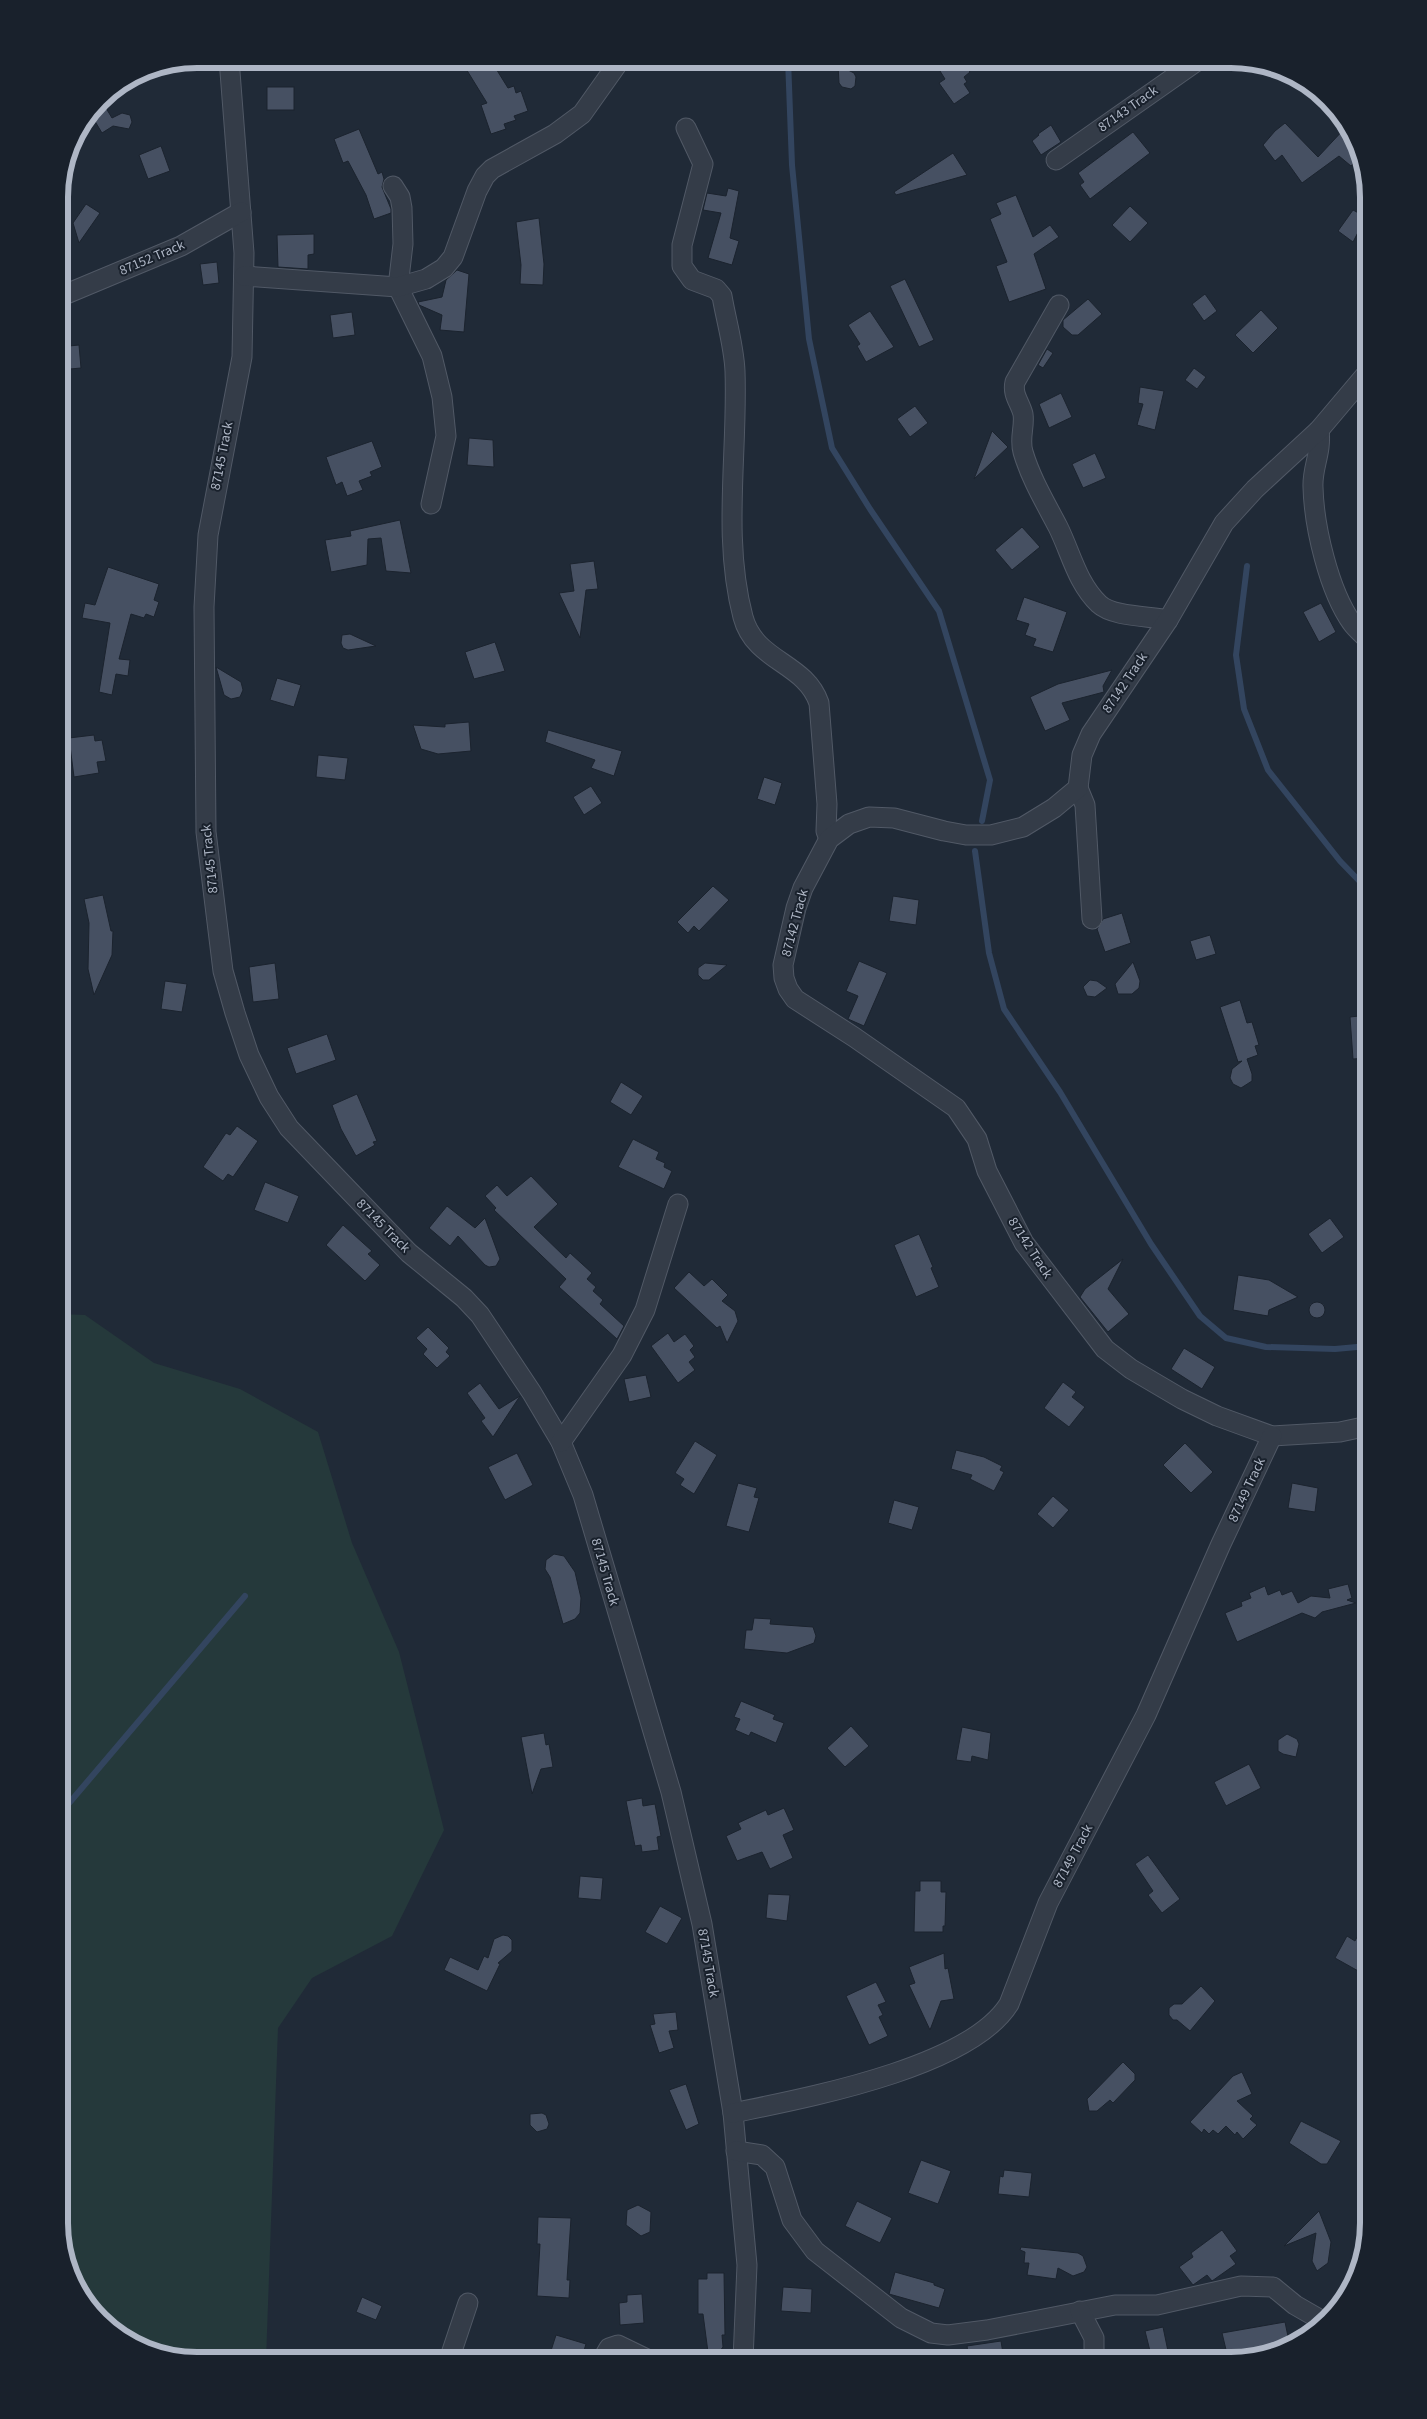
<svg xmlns="http://www.w3.org/2000/svg" width="1427" height="2419" font-family="'Source Sans 3',sans-serif">
<style>
.green{fill:#25393b}
.lines{fill:none;stroke-linecap:round;stroke-linejoin:round}
.stream{stroke:#33455f;stroke-width:6}
.building{fill:#465062;stroke:#1b232e}
.minor-casing{stroke:#515966;stroke-width:21}
.minor{stroke:#343c48;stroke-width:19}
.labels{text-anchor:middle;dominant-baseline:central;stroke-width:4;stroke-linejoin:round;paint-order:stroke}
.street-label{font-size:14px;fill:#aeb6c5;stroke:#19212c}
.rim{fill:none;stroke:#aeb6c5;stroke-width:6}
</style>
<rect width="100%" height="100%" fill="#202a37"/>
<polygon class="green" points="59,1314 85,1315 154,1363 240,1389 318,1432 352,1543 399,1652 444,1830 392,1936 312,1978 278,2028 266,2360 188,2360 120,2337 73,2283 59,2222"/>
<g class="lines">
<g class="stream">
<polyline points="788,59 792,165 809,339 832,448 870,509 939,611 990,780 982,821"/>
<polyline points="1247,566 1236,655 1244,709 1268,770 1340,861 1368,890"/>
<polyline points="975,851 989,953 1004,1009 1060,1092 1151,1244 1200,1316 1226,1338 1266,1347 1335,1349 1368,1346"/>
<polyline points="59,1815 245,1596"/>
</g>
</g>
<g class="building">
<polygon points="460,59 490,59 508,88 514,86 516,93 521,91 528,111 514,116 516,120 504,124 506,129 491,134 481,105 487,103"/>
<polygon points="942,59 961,59 970,72 964,77 967,82 964,84 970,93 954,104 939,83 945,79 940,71 947,66"/>
<polygon points="838,65 854,73 856,77 855,86 851,89 842,87 839,83"/>
<rect x="267" y="87" width="27" height="23"/>
<polygon points="103,103 112,118 122,113 130,115 132,122 129,129 113,126 102,133 90,113"/>
<polygon points="1285,123 1318,157 1346,127 1354,136 1359,157 1351,166 1339,156 1302,183 1282,155 1275,161 1263,145 1275,131"/>
<polygon points="1051,125 1061,142 1041,155 1032,141 1039,135 1038,134"/>
<polygon points="359,129 378,174 382,172 384,179 382,187 391,209 391,213 374,219 366,195 348,161 343,163 334,139"/>
<polygon points="1133,132 1150,153 1090,199 1080,185 1084,182 1078,173"/>
<polygon points="161,146 170,171 148,179 139,155"/>
<polygon points="953,153 967,175 896,195 894,192"/>
<polygon points="728,188 739,191 730,238 739,241 732,265 708,258 721,213 703,210 707,193 726,196"/>
<polygon points="1016,195 1033,237 1050,225 1059,237 1034,254 1046,289 1009,302 996,266 1007,262 990,219 1001,214 996,203"/>
<polygon points="86,204 100,213 79,243 73,223"/>
<polygon points="1130,206 1148,223 1130,242 1112,225"/>
<polygon points="1353,210 1366,217 1353,242 1338,231"/>
<polygon points="539,218 544,264 543,285 520,284 521,265 516,222"/>
<polygon points="314,234 314,254 308,255 308,269 278,267 277,235"/>
<polygon points="217,262 219,283 203,285 200,264"/>
<polygon points="457,270 469,274 464,332 440,330 442,315 419,305 418,302 442,297 446,280"/>
<polygon points="905,279 934,340 919,347 890,286"/>
<polygon points="1205,294 1217,311 1204,321 1192,304"/>
<polygon points="1088,299 1102,314 1078,335 1072,335 1063,327 1063,320"/>
<polygon points="1261,310 1278,328 1253,353 1235,335"/>
<polygon points="870,311 894,347 866,362 857,346 860,344 848,325"/>
<polygon points="352,312 355,335 333,338 330,315"/>
<polygon points="79,345 81,368 59,370 59,347"/>
<polygon points="1047,349 1053,353 1043,368 1038,365"/>
<polygon points="1194,368 1206,377 1197,389 1185,380"/>
<polygon points="1140,387 1164,391 1155,430 1137,425 1143,404 1138,403"/>
<polygon points="1061,393 1072,417 1049,428 1039,404"/>
<polygon points="915,406 928,423 910,437 897,419"/>
<polygon points="992,431 1008,447 974,479"/>
<polygon points="469,438 493,440 494,467 467,465"/>
<polygon points="372,441 382,467 370,472 372,476 359,481 363,490 347,496 342,482 336,485 326,457"/>
<polygon points="1095,453 1106,478 1083,488 1072,464"/>
<polygon points="400,520 411,573 386,571 381,538 368,539 367,565 331,572 325,540 351,536 350,531"/>
<polygon points="1022,527 1040,547 1012,570 995,550"/>
<polygon points="594,561 598,589 586,590 580,638 559,593 574,591 570,564"/>
<polygon points="108,567 159,584 154,600 159,602 154,617 146,614 144,618 131,614 119,659 130,660 128,676 116,674 112,695 99,692 110,623 82,618 85,603 95,605"/>
<polygon points="1024,597 1067,612 1053,652 1033,646 1036,639 1025,635 1029,624 1016,620"/>
<polygon points="1321,603 1336,632 1319,642 1303,612"/>
<polygon points="350,634 376,646 348,650 343,648 341,643 342,635"/>
<polygon points="495,642 505,671 474,679 465,652"/>
<polygon points="216,667 241,682 243,690 240,697 231,699 224,695"/>
<polygon points="1112,670 1103,686 1104,692 1062,703 1070,720 1045,731 1030,697 1058,684"/>
<polygon points="277,678 301,685 294,707 270,700"/>
<polygon points="469,722 471,751 438,754 421,749 413,725 445,727 445,724"/>
<polygon points="548,730 622,751 614,776 591,768 595,760 545,742"/>
<polygon points="94,735 95,741 102,740 106,761 97,762 99,773 74,777 69,738"/>
<polygon points="318,755 348,758 345,780 316,777"/>
<polygon points="764,777 782,783 775,805 757,799"/>
<polygon points="591,786 602,803 584,815 573,797"/>
<polygon points="713,886 729,900 699,931 694,926 688,933 677,922"/>
<polygon points="103,895 111,931 113,931 112,955 94,995 88,969 89,923 84,899"/>
<polygon points="893,896 919,900 916,925 889,921"/>
<polygon points="1122,913 1131,943 1105,952 1097,929 1103,919"/>
<polygon points="1210,935 1216,954 1196,960 1190,941"/>
<polygon points="859,961 887,973 864,1026 848,1019 858,996 846,991"/>
<polygon points="1133,962 1140,981 1139,988 1132,994 1118,994 1115,984"/>
<polygon points="275,963 279,999 253,1002 249,967"/>
<polygon points="705,963 727,965 709,980 703,980 698,975 698,968"/>
<polygon points="1090,980 1097,981 1107,988 1095,997 1087,996 1083,987"/>
<polygon points="165,981 187,984 182,1012 161,1009"/>
<polygon points="1240,1000 1247,1023 1252,1022 1259,1045 1255,1046 1258,1055 1247,1059 1252,1074 1252,1081 1241,1088 1233,1084 1230,1078 1232,1069 1242,1061 1238,1062 1220,1007"/>
<polygon points="1368,1015 1368,1058 1353,1059 1350,1017"/>
<polygon points="327,1034 336,1060 296,1074 287,1048"/>
<polygon points="621,1082 643,1096 631,1115 610,1102"/>
<polygon points="357,1094 377,1141 373,1142 375,1145 356,1156 341,1129 332,1105"/>
<polygon points="237,1126 258,1141 233,1177 228,1174 223,1181 203,1167 226,1133 230,1135"/>
<polygon points="633,1139 659,1152 656,1159 665,1163 664,1167 672,1171 664,1189 618,1167"/>
<polygon points="531,1176 558,1204 534,1227 566,1258 570,1253 592,1273 587,1279 596,1287 593,1291 603,1300 600,1304 624,1326 617,1339 559,1287 566,1279 494,1210 496,1208 485,1196 497,1185 507,1196"/>
<polygon points="265,1182 299,1196 288,1223 254,1210"/>
<polygon points="447,1206 475,1228 485,1218 500,1259 496,1266 489,1267 485,1265 458,1236 450,1246 429,1228"/>
<polygon points="1330,1218 1344,1237 1322,1253 1308,1234"/>
<polygon points="343,1225 372,1251 368,1254 380,1265 365,1281 326,1245"/>
<polygon points="919,1234 933,1267 931,1268 939,1287 916,1297 894,1245"/>
<polygon points="1123,1259 1108,1289 1129,1314 1108,1332 1080,1297 1085,1289"/>
<polygon points="689,1272 704,1286 712,1279 728,1295 722,1301 735,1311 738,1321 727,1343 720,1326 717,1328 674,1288"/>
<polygon points="1238,1275 1269,1280 1298,1297 1269,1310 1268,1316 1233,1310"/>
<circle cx="1317" cy="1310" r="8"/>
<polygon points="428,1327 449,1348 446,1352 450,1356 437,1368 423,1354 427,1349 416,1338"/>
<polygon points="668,1333 674,1342 685,1334 694,1346 690,1350 695,1357 689,1362 695,1370 678,1383 651,1346"/>
<polygon points="1184,1348 1215,1367 1202,1389 1171,1369"/>
<polygon points="646,1375 651,1397 629,1402 624,1379"/>
<polygon points="1063,1382 1076,1392 1072,1397 1085,1407 1069,1427 1044,1408"/>
<polygon points="480,1383 499,1409 520,1396 493,1437 481,1421 485,1418 467,1393"/>
<polygon points="695,1441 717,1455 694,1494 680,1485 684,1479 675,1473"/>
<polygon points="1185,1443 1213,1472 1191,1493 1163,1465"/>
<polygon points="956,1450 984,1457 1002,1466 1000,1470 1004,1472 994,1491 970,1479 972,1475 951,1469"/>
<polygon points="517,1453 533,1485 505,1500 488,1467"/>
<polygon points="738,1483 757,1488 754,1497 759,1498 749,1532 726,1526"/>
<polygon points="1292,1483 1318,1488 1315,1512 1288,1508"/>
<polygon points="1053,1496 1069,1510 1053,1528 1037,1514"/>
<polygon points="894,1500 919,1507 912,1530 888,1523"/>
<polygon points="554,1554 564,1556 575,1572 581,1598 580,1613 575,1619 563,1624 550,1577 545,1569 546,1560"/>
<polygon points="1348,1584 1352,1598 1347,1600 1356,1603 1322,1612 1315,1618 1302,1613 1237,1642 1225,1613 1242,1606 1241,1602 1251,1598 1249,1593 1265,1586 1268,1595 1280,1590 1282,1595 1292,1591 1298,1603 1311,1596 1330,1598 1328,1589"/>
<polygon points="754,1618 771,1619 770,1624 813,1627 816,1636 814,1643 787,1653 744,1649 746,1630 752,1630"/>
<polygon points="741,1701 775,1715 773,1719 784,1723 776,1743 751,1732 749,1736 735,1730 740,1719 734,1717"/>
<polygon points="851,1726 869,1746 845,1767 827,1748"/>
<polygon points="962,1727 991,1733 988,1760 972,1756 971,1762 956,1760"/>
<polygon points="544,1733 546,1745 549,1744 553,1767 541,1769 532,1794 521,1737"/>
<polygon points="1287,1734 1297,1739 1299,1744 1296,1757 1283,1754 1278,1751 1278,1740"/>
<polygon points="1249,1764 1261,1788 1226,1806 1214,1782"/>
<polygon points="642,1798 643,1806 655,1804 661,1836 657,1837 659,1850 642,1852 641,1845 635,1846 626,1801"/>
<polygon points="784,1808 794,1830 783,1835 793,1858 770,1869 762,1852 737,1861 726,1836 741,1829 738,1823 766,1810 768,1815"/>
<polygon points="1148,1855 1180,1899 1162,1913 1148,1895 1153,1891 1135,1864"/>
<polygon points="580,1876 603,1878 601,1900 578,1898"/>
<polygon points="920,1881 941,1881 941,1892 946,1892 945,1926 943,1926 943,1932 914,1932 915,1891 920,1891"/>
<polygon points="768,1894 790,1895 787,1921 766,1918"/>
<polygon points="660,1906 682,1918 667,1944 645,1932"/>
<polygon points="503,1935 508,1936 512,1940 512,1951 498,1963 500,1964 487,1991 444,1970 450,1957 478,1970 484,1956 488,1958 494,1939"/>
<polygon points="1347,1936 1355,1941 1357,1937 1368,1943 1368,1958 1360,1972 1335,1958"/>
<polygon points="944,1953 945,1969 948,1968 954,1999 941,2001 930,2030 909,1985 915,1983 909,1967"/>
<polygon points="876,1982 886,2002 878,2005 883,2015 879,2017 888,2036 869,2045 846,1996"/>
<polygon points="1201,1986 1215,2001 1190,2031 1177,2020 1173,2020 1169,2015 1169,2008 1174,2004 1182,2004"/>
<polygon points="676,2012 678,2030 669,2031 674,2048 659,2053 650,2025 655,2024 653,2014"/>
<polygon points="1123,2062 1135,2074 1135,2080 1113,2103 1110,2100 1097,2111 1089,2111 1087,2099"/>
<polygon points="1242,2072 1252,2094 1237,2101 1253,2116 1250,2119 1257,2125 1243,2139 1237,2132 1235,2135 1226,2126 1218,2134 1213,2130 1209,2134 1204,2129 1202,2133 1190,2122 1233,2076"/>
<polygon points="686,2084 699,2124 686,2130 669,2090"/>
<polygon points="542,2113 546,2115 549,2124 547,2129 537,2132 530,2125 530,2114"/>
<polygon points="1301,2121 1341,2141 1327,2164 1321,2164 1289,2143"/>
<polygon points="921,2160 951,2171 938,2204 908,2193"/>
<polygon points="1004,2170 1032,2173 1029,2197 998,2194 1000,2176 1003,2177"/>
<polygon points="857,2201 892,2218 880,2243 845,2226"/>
<polygon points="638,2205 651,2212 650,2232 641,2236 626,2225 627,2210"/>
<polygon points="1319,2211 1331,2242 1328,2263 1317,2271 1312,2261 1316,2233 1284,2246"/>
<polygon points="538,2217 571,2218 567,2280 570,2280 569,2298 537,2296 540,2244 537,2244"/>
<polygon points="1222,2230 1237,2251 1230,2256 1236,2264 1212,2281 1207,2275 1193,2285 1179,2267 1193,2257 1191,2253"/>
<polygon points="1021,2247 1078,2253 1083,2256 1087,2267 1084,2272 1073,2276 1058,2268 1056,2279 1027,2275 1029,2263 1024,2263 1025,2252 1020,2250"/>
<polygon points="895,2272 934,2283 934,2285 945,2289 939,2308 889,2294"/>
<polygon points="707,2273 724,2273 725,2335 722,2335 723,2347 713,2360 709,2360 703,2314 698,2314 698,2279 707,2279"/>
<polygon points="783,2287 812,2289 811,2313 781,2311"/>
<polygon points="642,2294 644,2323 620,2325 619,2303 627,2302 627,2295"/>
<polygon points="362,2297 382,2306 376,2320 356,2312"/>
<polygon points="1285,2322 1290,2346 1242,2358 1241,2355 1228,2358 1222,2333"/>
<polygon points="1163,2327 1169,2356 1152,2359 1145,2331"/>
<polygon points="556,2335 586,2344 581,2360 548,2360"/>
<polygon points="1001,2341 1004,2360 969,2360 967,2346"/>
</g>
<g class="lines">
<g class="minor-casing">
<g id="minor">
<polyline points="229,59 244,253 242,357 208,535 204,607 206,832 223,971 235,1013 249,1055 269,1097 289,1128 409,1253 464,1298 480,1315 532,1393 561,1442 583,1495 671,1792 702,1924 733,2113 747,2265 743,2360"/>
<path d="M686 128 703 164 682 245V266L692 280 716 289 722 296C726 320 734 346 735 371 738 453 722 537 743 617 755 662 805 662 819 703L827 804 826 831 829 839"/>
<polyline points="1056,160 1200,59"/>
<polyline points="393,186 400,197 402,208 403,244 398,287 432,356 442,397 446,436 431,504"/>
<polyline points="244,276 398,287 426,279 444,268 453,257 477,191 485,176 492,169 555,134 582,114 621,59"/>
<polyline points="59,297 181,246 241,212"/>
<path d="M1059 305 1015 382C1012 395 1020 402 1023 414 1025 427 1019 438 1023 452 1031 479 1045 502 1058 527 1071 553 1077 583 1099 604 1113 617 1149 616 1168 620"/>
<path d="M1319 430C1322 453 1312 467 1313 487 1314 527 1329 591 1352 623 1356 629 1363 634 1368 640"/>
<polyline points="1078,788 1085,805 1092,919"/>
<polyline points="1368,1426 1340,1432 1272,1436 1217,1416 1182,1399 1131,1369 1105,1349 1024,1243 987,1171 977,1139 956,1108 854,1037 795,999 788,989 784,978 783,965 796,908 803,888 829,839 849,824 869,817 894,818 944,831 966,835 991,835 1023,827 1054,808 1078,788 1082,755 1091,734 1168,620 1224,523 1255,489 1319,430 1368,372"/>
<polyline points="561,1442 622,1355 645,1310 678,1204"/>
<path d="M733 2113C805 2098 969 2068 1009 2004L1048 1903 1146 1715 1221 1544 1272 1436"/>
<polyline points="736,2151 762,2155 775,2167 792,2220 815,2251 901,2318 931,2333 948,2335 987,2330 1115,2305 1157,2305 1241,2286 1273,2287 1295,2305 1321,2320"/>
<polyline points="1080,2311 1094,2338 1094,2360"/>
<polyline points="449,2360 468,2303"/>
<polyline points="602,2360 609,2348 618,2345 649,2360"/>
</g>
</g>
<use href="#minor" class="minor"/>
</g>
<g class="labels">
<g class="street-label">
<text transform="translate(1128 109) rotate(-35)">87143 Track</text>
<text transform="translate(152 258) rotate(-23)">87152 Track</text>
<text transform="translate(222 456) rotate(-79)">87145 Track</text>
<text transform="translate(1125 683) rotate(-56)">87142 Track</text>
<text transform="translate(210 859) rotate(-96)">87145 Track</text>
<text transform="translate(795 923) rotate(-75)">87142 Track</text>
<text transform="translate(383 1226) rotate(45)">87145 Track</text>
<text transform="translate(1030 1248) rotate(57)">87142 Track</text>
<text transform="translate(1247 1490) rotate(-65)">87149 Track</text>
<text transform="translate(605 1572) rotate(74)">87145 Track</text>
<text transform="translate(1073 1856) rotate(-62)">87149 Track</text>
<text transform="translate(708 1963) rotate(80)">87145 Track</text>
</g>
</g>
<path d="M0 0H1427V2419H0ZM197 68H1231A129 129 0 0 1 1360 197V2223A129 129 0 0 1 1231 2352H197A129 129 0 0 1 68 2223V197A129 129 0 0 1 197 68Z" fill="#19212c" fill-rule="evenodd"/>
<path class="rim" d="M197 68H1231A129 129 0 0 1 1360 197V2223A129 129 0 0 1 1231 2352H197A129 129 0 0 1 68 2223V197A129 129 0 0 1 197 68Z"/>
</svg>
